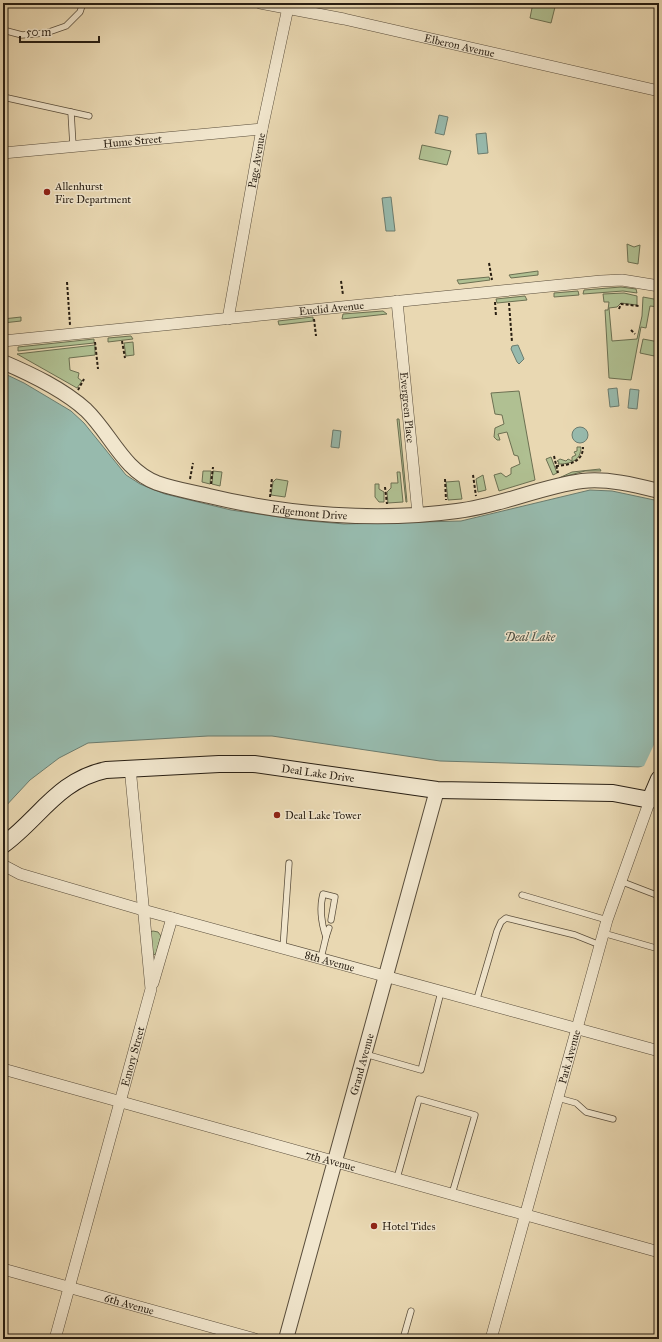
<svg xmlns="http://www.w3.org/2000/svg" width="662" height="1342" font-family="'IM FELL Great Primer',serif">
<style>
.green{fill:#b0c092;stroke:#6c7052}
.water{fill:#97baad;stroke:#6b7c6f}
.pier{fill:#e9d8b2}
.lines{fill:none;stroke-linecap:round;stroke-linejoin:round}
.service-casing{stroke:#594d3b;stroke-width:7}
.minor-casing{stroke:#594d3b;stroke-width:12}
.tertiary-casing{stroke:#594d3b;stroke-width:16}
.secondary-casing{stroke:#291f13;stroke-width:18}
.path{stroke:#291f13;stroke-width:2;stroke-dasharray:3 2;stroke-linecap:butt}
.service{stroke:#f1e6cd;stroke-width:5.5}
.minor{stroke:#f1e6cd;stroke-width:11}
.tertiary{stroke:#f1e6cd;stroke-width:14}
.secondary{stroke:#f1e6cd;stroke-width:16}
.poi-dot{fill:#8f2418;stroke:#f1e6cd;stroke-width:1.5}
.labels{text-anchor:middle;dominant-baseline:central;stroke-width:3;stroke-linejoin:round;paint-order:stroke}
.street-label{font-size:11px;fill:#291f13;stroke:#f1e6cd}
.poi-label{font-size:11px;fill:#291f13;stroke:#f1e6cd;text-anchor:start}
.water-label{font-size:12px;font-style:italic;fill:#4a4e41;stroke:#f1e6cd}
</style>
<rect width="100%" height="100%" fill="#e9d8b2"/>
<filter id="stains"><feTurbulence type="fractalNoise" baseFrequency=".005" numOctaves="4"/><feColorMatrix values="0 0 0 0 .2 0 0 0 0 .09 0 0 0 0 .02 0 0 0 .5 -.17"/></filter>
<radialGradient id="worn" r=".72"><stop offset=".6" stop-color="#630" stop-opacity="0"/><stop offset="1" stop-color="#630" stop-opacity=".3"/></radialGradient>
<g class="green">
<polygon points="533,3 556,3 551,23 530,18"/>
<polygon points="422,145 451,151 447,165 419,159"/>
<polygon points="627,244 634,247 640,245 638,264 628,262"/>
<polygon points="538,271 538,275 511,278 509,275"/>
<polygon points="489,277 490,280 459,284 457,280"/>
<polygon points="621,287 636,289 637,293 623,291 583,294 584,290"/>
<polygon points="578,291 579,295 554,297 554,293"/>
<polygon points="624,293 637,296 637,305 621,303 617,307 609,308 612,341 637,339 642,316 643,297 659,300 659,307 650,306 646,328 641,327 631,380 609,378 605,310 608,310 609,302 604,302 603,294"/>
<polygon points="525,296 527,300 497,303 496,299"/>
<polygon points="383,311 387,314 342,319 343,314"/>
<polygon points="21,317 21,321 3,323 3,319"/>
<polygon points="313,317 313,321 279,325 278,321"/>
<polygon points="131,336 133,339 108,342 108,338"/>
<polygon points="94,339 94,343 18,351 18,347"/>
<polygon points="643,339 659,342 659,357 640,353"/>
<polygon points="133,342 134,355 126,356 124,343"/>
<polygon points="95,345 95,355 69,358 70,370 79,373 78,378 82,381 77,388 17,354"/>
<polygon points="519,391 535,480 499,491 494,475 501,473 506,477 511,474 511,468 520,464 518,456 514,455 507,432 498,434 500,440 497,440 494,437 495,428 504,424 502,415 495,414 491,393"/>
<polygon points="397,419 399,419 407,502 406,502"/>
<path d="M577 447H581C581 461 570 464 558 464L559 462 557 461 560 459 566 461 568 459 572 461V457L576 455 574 452 577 451Z"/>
<polygon points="551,457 557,473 553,475 546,459"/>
<polygon points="600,469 601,471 585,471 559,478 572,472"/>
<polygon points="203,471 211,471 210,484 202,482"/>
<polygon points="213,471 222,472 220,486 212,484"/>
<polygon points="397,472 400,472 403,502 388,503 387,492 391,488 391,483 398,483"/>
<polygon points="483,475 486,490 478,492 476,479"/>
<polygon points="276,479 288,481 285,497 271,495 273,482"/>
<polygon points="459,481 462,499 448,500 446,482"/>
<polygon points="375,484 379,484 379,489 384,492 384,502 379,502 375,497"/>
<polygon points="153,931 158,932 161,936 156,954 153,955 150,932"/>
</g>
<g class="water">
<polygon points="439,115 448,117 444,135 435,133"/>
<polygon points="486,133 488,153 478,154 476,134"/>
<polygon points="391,197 395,231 386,231 382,198"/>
<polygon points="518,345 524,359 519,364 517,362 511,349 512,346"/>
<polygon points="3,373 24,383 71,411 84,423 126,475 140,484 165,494 231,510 299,520 344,524 461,521 590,490 612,491 659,501 659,774 642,767 440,761 272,736 208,736 88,743 59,758 30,780 3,809"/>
<polygon points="617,388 619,406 610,407 608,389"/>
<polygon points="630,389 639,390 637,409 628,408"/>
<circle cx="580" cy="435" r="8"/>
<polygon points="333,430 341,431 339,448 331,447"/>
</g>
<polygon class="pier" points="659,734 659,776 638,768 644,766"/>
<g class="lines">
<g class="service-casing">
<g id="service">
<polyline points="3,30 22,35 46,33 66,26 80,12 83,3"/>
<polyline points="3,97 89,116"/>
<polyline points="71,112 73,146"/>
<polyline points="620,881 659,896"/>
<polyline points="522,895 607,920"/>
<path d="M329 928 326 937C321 922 319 909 323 894L335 897 331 920"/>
<polyline points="603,933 659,949"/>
<polyline points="283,948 289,863"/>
<polyline points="321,958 326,937"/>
<polyline points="476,1002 497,931 501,922 506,918 575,935 600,945"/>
<polyline points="365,1054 421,1070 441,992"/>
<polyline points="558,1098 576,1103 586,1112 613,1119"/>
<polyline points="397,1178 419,1099 475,1115 452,1194"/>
<polyline points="403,1339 411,1311"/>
</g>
</g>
<g class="minor-casing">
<g id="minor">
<path id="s1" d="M260 3 344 19 659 91"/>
<path id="s2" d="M3 153 262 129"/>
<path id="s3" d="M397 301 418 514"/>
<path id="s4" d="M228 319 262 129 289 3"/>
<path id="s5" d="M3 341 601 281 622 280 659 286"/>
<path id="s6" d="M3 865 20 874 143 910 659 1051"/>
<polyline points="153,983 172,918"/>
<path id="s7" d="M3 1069 659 1252"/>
<path id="s8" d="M3 1269 255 1339"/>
<path id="s9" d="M55 1339 151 989 130 767"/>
<path id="s10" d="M491 1339 607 920 650 800"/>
</g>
</g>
<g class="tertiary-casing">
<g id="tertiary">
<path id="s11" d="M3 362C31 374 63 389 86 410 111 434 123 470 157 483 174 489 192 492 209 496 288 515 377 522 457 511 500 506 539 487 582 481 607 478 635 485 659 491"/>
<path id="s12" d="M286 1339 437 790"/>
</g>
</g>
<g class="secondary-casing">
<g id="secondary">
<path id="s13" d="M3 845C39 819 58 780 106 770L219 764H254L437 790 613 793 650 800 659 779"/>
</g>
</g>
<g class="path">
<polyline points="489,263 492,280"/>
<polyline points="341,281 343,295"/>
<polyline points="67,282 70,325"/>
<polyline points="495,302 496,316"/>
<polyline points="509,303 512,342"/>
<polyline points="619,309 621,304 639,306"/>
<polyline points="314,319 316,336"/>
<polyline points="631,330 635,334"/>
<polyline points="122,341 125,358"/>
<polyline points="95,342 98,369"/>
<polyline points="78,390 84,379"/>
<polyline points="554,456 558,473"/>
<path d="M556 466C569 465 583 462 583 447"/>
<polyline points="473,475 476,496"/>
<polyline points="190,479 193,463"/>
<polyline points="445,479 446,500"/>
<polyline points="211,484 213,467"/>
<polyline points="385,487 387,504"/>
<polyline points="270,497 272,478"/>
</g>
<use href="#service" class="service"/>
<use href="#minor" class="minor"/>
<use href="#tertiary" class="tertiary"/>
<use href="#secondary" class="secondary"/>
</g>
<g class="poi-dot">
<circle cx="47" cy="192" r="4"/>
<circle cx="277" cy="815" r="4"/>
<circle cx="374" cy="1226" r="4"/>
</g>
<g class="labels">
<g class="street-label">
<text stroke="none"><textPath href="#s1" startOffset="204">Elberon Avenue</textPath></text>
<text stroke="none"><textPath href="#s2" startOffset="130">Hume Street</textPath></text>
<text stroke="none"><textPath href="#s4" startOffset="161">Page Avenue</textPath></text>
<text stroke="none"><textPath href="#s5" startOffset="330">Euclid Avenue</textPath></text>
<text stroke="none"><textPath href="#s3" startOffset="107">Evergreen Place</textPath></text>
<text stroke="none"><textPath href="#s11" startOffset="355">Edgemont Drive</textPath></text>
<text stroke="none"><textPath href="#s13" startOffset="342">Deal Lake Drive</textPath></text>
<text stroke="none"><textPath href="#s6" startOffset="341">8th Avenue</textPath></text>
<text stroke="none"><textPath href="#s9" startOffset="293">Emory Street</textPath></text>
<text stroke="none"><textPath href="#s10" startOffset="293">Park Avenue</textPath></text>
<text stroke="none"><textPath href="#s12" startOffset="285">Grand Avenue</textPath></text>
<text stroke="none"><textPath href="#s7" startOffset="340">7th Avenue</textPath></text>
<text stroke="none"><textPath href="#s8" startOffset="131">6th Avenue</textPath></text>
</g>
<g class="poi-label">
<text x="55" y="186">Allenhurst<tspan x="55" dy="13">Fire Department</tspan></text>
<text x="285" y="815">Deal Lake Tower</text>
<text x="382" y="1226">Hotel Tides</text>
</g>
<g class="water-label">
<text x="530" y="637">Deal Lake</text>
</g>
</g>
<rect width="662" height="1342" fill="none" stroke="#e9d8b2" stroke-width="16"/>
<rect x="4" y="4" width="654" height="1334" fill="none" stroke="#291f13" stroke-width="2"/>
<rect x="8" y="8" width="646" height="1326" fill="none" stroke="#291f13"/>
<path d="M20 36v6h79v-6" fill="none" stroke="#291f13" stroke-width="2"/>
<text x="26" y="36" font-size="12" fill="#291f13" stroke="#f1e6cd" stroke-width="3" paint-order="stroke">50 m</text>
<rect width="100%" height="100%" filter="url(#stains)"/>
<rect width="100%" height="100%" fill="url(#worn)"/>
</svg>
